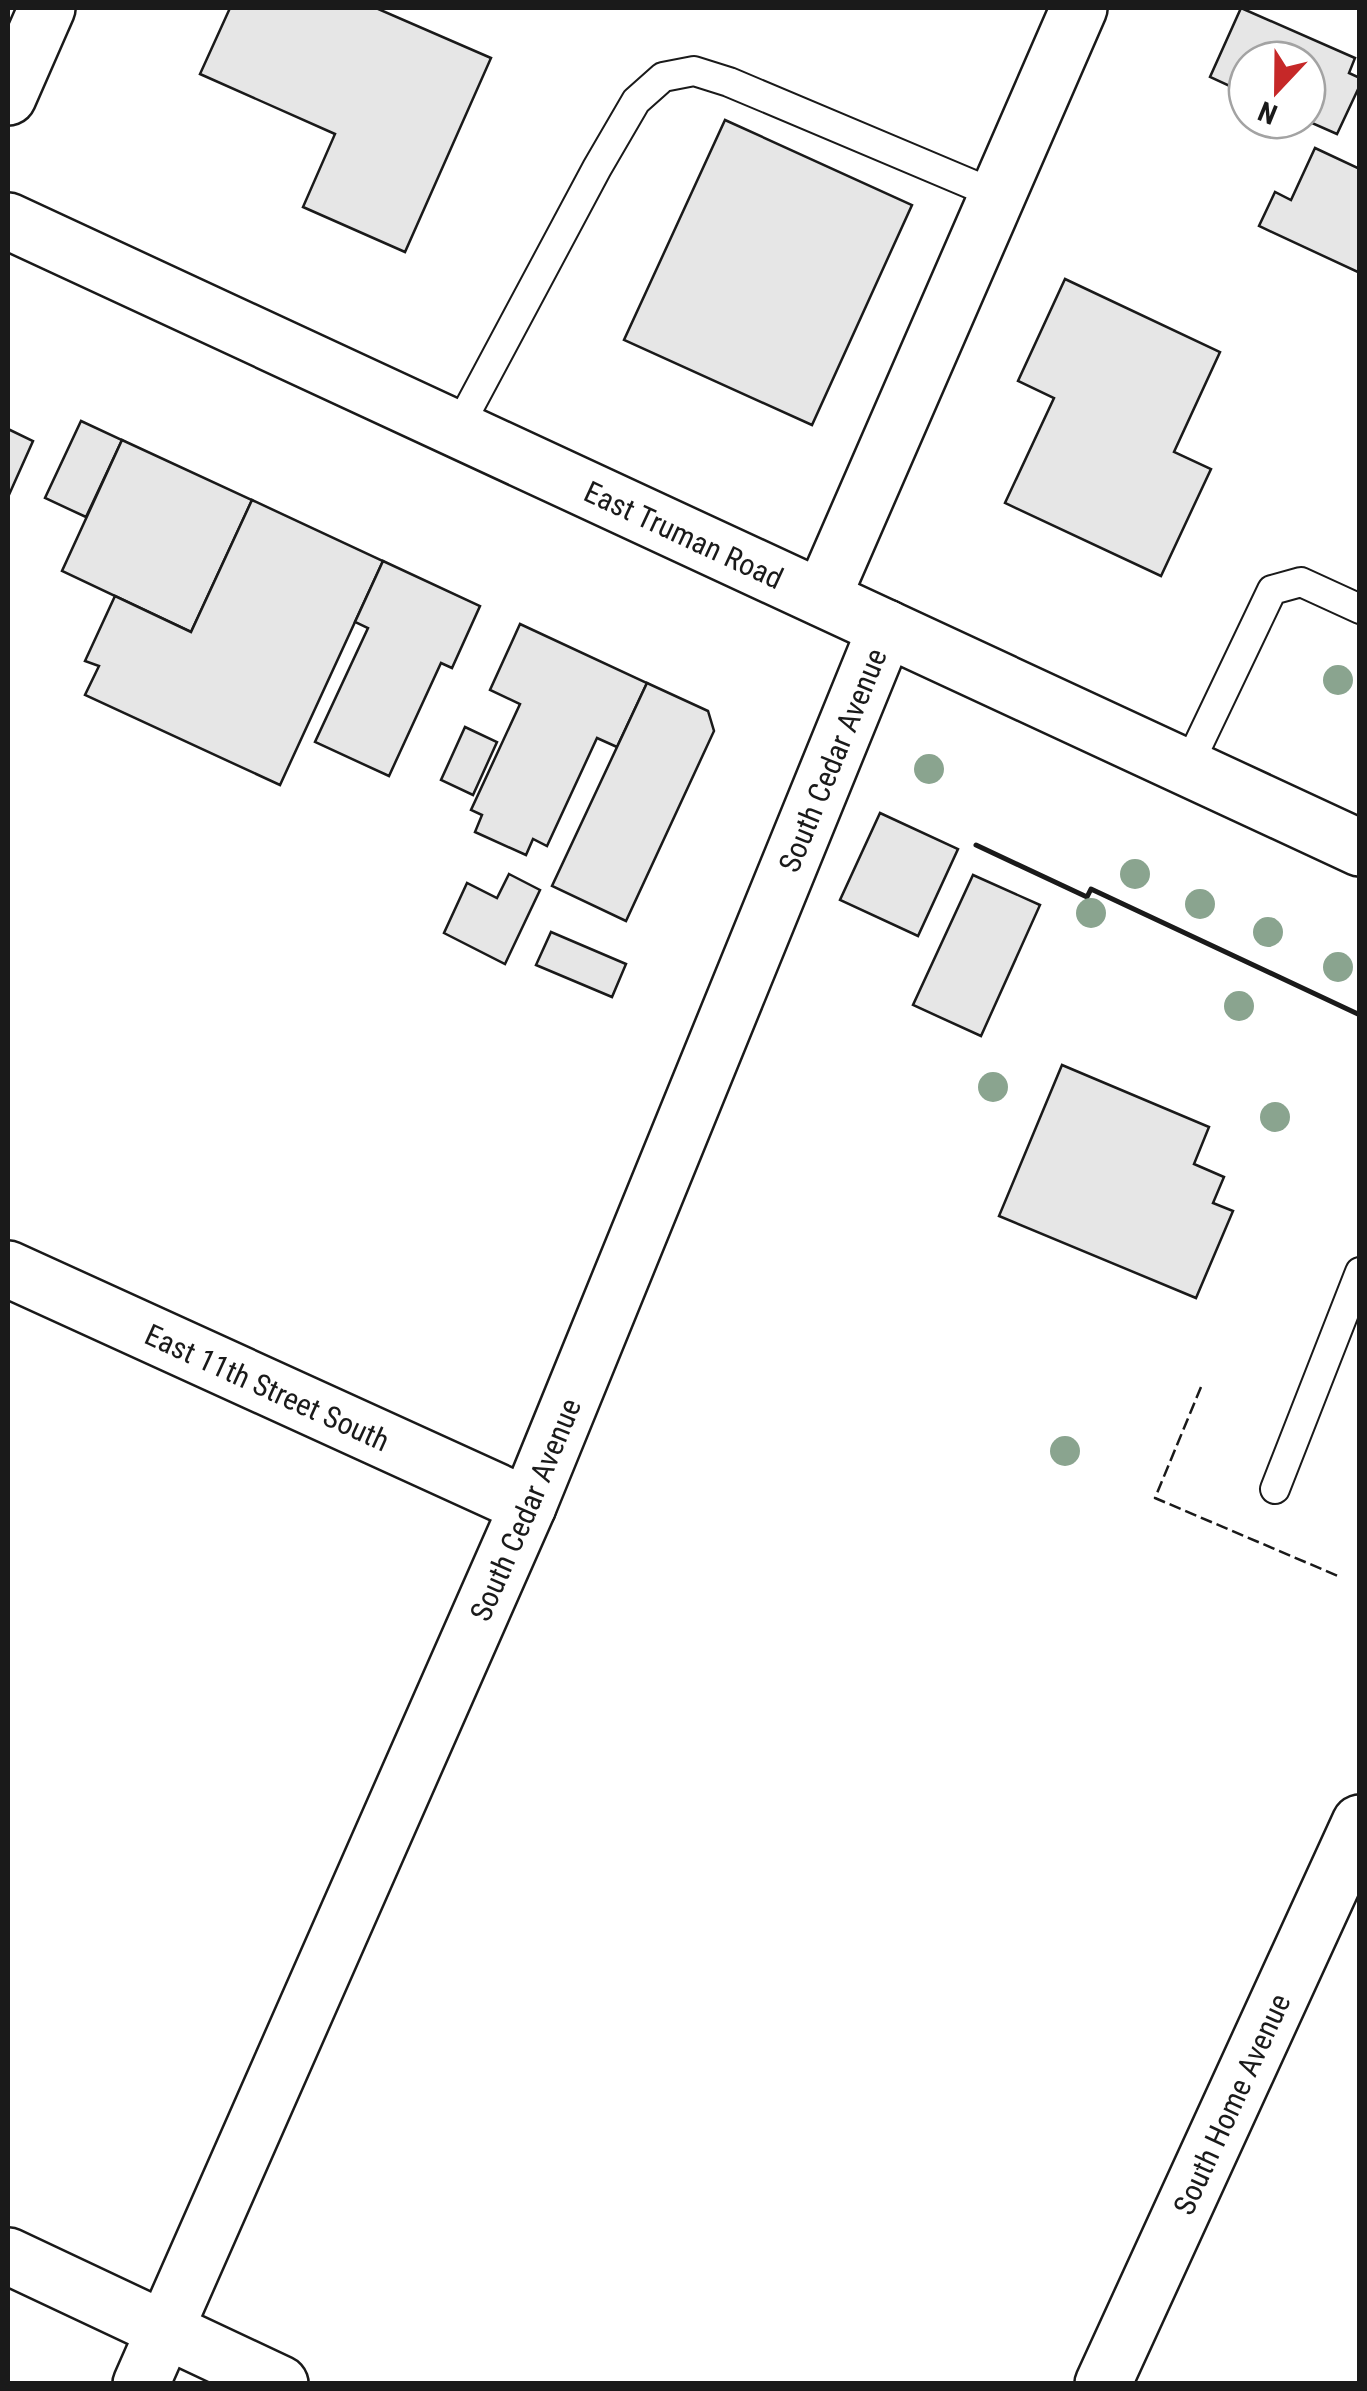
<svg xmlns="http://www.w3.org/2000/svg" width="1367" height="2391" font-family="'Roboto Condensed',sans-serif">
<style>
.building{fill:#e6e6e6;stroke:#1a1a1a;stroke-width:2.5}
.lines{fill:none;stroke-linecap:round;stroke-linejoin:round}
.lane-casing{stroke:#1a1a1a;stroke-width:32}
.street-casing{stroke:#1a1a1a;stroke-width:60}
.secondary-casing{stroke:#1a1a1a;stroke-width:60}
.lane{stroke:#fff;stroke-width:28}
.street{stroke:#fff;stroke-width:55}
.secondary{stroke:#fff;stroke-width:55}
.fence{stroke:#1a1a1a;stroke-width:2.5;stroke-dasharray:12 5;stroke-linecap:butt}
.wall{stroke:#1a1a1a;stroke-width:5}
.tree{fill:#8aa48f}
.labels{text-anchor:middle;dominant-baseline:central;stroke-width:8;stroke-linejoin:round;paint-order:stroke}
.street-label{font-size:30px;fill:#1a1a1a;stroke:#fff}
</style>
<rect width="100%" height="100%" fill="#fff"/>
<g class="building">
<polygon points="230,8 376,8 491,58 405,252 303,207 335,134 200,74"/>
<polygon points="1241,8 1355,58 1349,73 1360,78 1360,85 1337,134 1305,120 1307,60 1247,60 1247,94 1210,77"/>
<polygon points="725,120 912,205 812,425 624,340"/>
<polygon points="1315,148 1360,169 1360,273 1259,226 1275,192 1291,200"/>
<polygon points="1065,279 1220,352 1174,452 1211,469 1161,576 1005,503 1054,398 1018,381"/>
<polygon points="81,421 122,440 86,517 45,498"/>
<polygon points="8,429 33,441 8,497"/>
<polygon points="122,440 252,500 191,632 62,571"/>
<polygon points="252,500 383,561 280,785 85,695 99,666 85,661 115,596 191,632"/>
<polygon points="383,561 480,606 452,668 441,663 389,776 315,742 368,628 355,622"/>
<polygon points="520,624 647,683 617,747 597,738 547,846 533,839 526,855 475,832 482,815 471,810 520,704 490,690"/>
<polygon points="647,683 708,711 714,731 626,921 552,886"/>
<polygon points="465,727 497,742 473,795 441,780"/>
<polygon points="880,813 958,849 918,936 840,900"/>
<polygon points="509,874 540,890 505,964 444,933 467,883 497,898"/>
<polygon points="973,875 1040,905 981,1036 913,1005"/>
<polygon points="551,932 626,964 612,997 536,965"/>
<polygon points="1062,1065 1209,1127 1194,1164 1224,1177 1213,1203 1233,1211 1196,1298 999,1216"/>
</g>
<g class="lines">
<g class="lane-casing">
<g id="lane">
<polyline points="457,430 597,168 636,101 663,77 694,71 729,82 997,195"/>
<polyline points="1187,768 1272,590 1301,582 1360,609"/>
<polyline points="1275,1489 1360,1272"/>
</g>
</g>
<g class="street-casing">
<g id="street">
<polyline points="8,97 47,8"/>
<polyline points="822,598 1079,8"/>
<path id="s1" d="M8 1269 528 1506"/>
<polyline points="8,2256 280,2384"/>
<path id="s2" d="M141 2384 528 1506 886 628"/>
<path id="s3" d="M1103 2384 1360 1823"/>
</g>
</g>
<g class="secondary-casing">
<g id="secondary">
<path id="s4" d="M8 221 1360 848"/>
</g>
</g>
<use href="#lane" class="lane"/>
<use href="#street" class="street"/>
<use href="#secondary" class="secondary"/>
<polyline class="fence" points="1201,1387 1155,1498 1338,1576"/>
<polyline class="wall" points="976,845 1087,897 1091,889 1360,1015"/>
</g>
<g class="tree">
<circle cx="1338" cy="680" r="15"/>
<circle cx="929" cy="769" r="15"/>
<circle cx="1135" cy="874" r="15"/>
<circle cx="1200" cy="904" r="15"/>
<circle cx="1091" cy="913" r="15"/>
<circle cx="1268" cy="932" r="15"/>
<circle cx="1338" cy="967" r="15"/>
<circle cx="1239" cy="1006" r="15"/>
<circle cx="993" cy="1087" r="15"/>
<circle cx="1275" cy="1117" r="15"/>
<circle cx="1065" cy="1451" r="15"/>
</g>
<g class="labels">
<g class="street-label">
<text stroke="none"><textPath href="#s4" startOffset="745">East Truman Road</textPath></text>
<text stroke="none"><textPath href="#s2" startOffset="1765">South Cedar Avenue</textPath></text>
<text stroke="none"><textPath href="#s1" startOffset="285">East 11th Street South</textPath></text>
<text stroke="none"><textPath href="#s2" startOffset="955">South Cedar Avenue</textPath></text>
<text stroke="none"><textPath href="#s3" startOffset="308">South Home Avenue</textPath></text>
</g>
</g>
<rect width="1367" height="2391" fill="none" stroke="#1a1a1a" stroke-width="20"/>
<g transform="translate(1277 90) rotate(202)"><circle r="48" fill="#ffffff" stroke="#a3a3a3" stroke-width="2.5"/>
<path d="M0-8L18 38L0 25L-18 38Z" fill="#c62828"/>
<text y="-15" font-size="28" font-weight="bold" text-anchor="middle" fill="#1a1a1a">N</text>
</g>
</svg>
